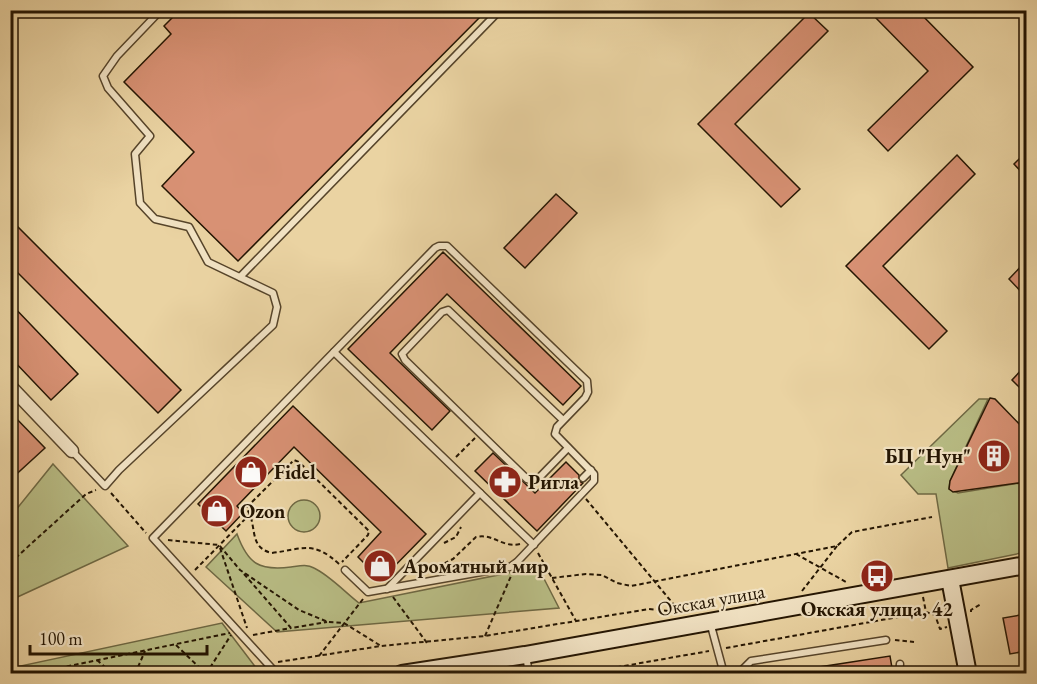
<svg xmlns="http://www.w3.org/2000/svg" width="1037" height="684" font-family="'EB Garamond',serif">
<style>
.green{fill:#b8bc84;stroke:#6e6843;stroke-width:1.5}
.building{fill:#d89174;stroke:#241502;stroke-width:1.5}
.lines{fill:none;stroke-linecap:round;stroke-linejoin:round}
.service-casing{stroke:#56442a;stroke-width:9}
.minor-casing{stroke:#56442a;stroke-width:15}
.secondary-casing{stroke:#241502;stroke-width:20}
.path{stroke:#241502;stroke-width:2;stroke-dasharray:4.5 3;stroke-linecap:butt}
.service{stroke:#f1e2c3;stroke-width:6}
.minor{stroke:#f1e2c3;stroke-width:12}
.secondary{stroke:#f1e2c3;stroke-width:16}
.labels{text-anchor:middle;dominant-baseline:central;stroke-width:4.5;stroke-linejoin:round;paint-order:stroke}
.poi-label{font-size:20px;font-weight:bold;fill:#241502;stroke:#f1e2c3;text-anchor:start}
.street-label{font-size:20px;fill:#241502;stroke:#f1e2c3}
</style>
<rect width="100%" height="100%" fill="#ead3a2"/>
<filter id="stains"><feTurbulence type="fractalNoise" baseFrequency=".00333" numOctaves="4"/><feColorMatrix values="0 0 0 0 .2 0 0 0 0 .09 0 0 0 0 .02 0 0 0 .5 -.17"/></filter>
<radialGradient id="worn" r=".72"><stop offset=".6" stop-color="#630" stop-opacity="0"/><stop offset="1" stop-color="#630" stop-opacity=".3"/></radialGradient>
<g class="green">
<polygon points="979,399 988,399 950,481 949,489 958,493 1026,482 1026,552 948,568 936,494 918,494 901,475"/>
<polygon points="53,464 128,546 11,600 11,516"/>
<circle cx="304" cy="516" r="16"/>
<path d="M237 534C248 564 259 571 291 567 299 566 307 564 314 568 329 575 346 593 359 603L538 567 559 608 277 632 206 567Z"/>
<polygon points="222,623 260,673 11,673 11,668"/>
</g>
<g class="building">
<polygon points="180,10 487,10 238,261 162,186 194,152 124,82 171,34 164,26"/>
<polygon points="878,10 917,10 973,67 888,151 868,130 928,71 873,15"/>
<polygon points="809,13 828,31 735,124 800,189 781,207 698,124"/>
<polygon points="1026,152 1026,177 1014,164"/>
<polygon points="957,155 975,174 883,266 947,331 929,349 846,266"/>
<polygon points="556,194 577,213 525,268 504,248"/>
<polygon points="10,219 181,390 158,413 10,265"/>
<polygon points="443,252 581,386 563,405 447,294 390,353 450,411 432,430 348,349"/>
<polygon points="1026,261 1026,297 1009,279"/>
<polygon points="10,303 78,374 51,400 10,357"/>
<polygon points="1026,365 1026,383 1021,389 1012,380"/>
<polygon points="990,398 995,399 1026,431 1026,482 953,492 949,489 950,481"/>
<polygon points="293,406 426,534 381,580 358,557 381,532 294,447 237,506 243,513 226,531 198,504"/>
<polygon points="10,412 45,448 10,480"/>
<polygon points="493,453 535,493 566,462 579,475 579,481 583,483 537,531 475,471"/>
<polygon points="1026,614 1026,651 1010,654 1003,618"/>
<polygon points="890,656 893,674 813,674 813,668"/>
</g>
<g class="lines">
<g class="service-casing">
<g id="service">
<polyline points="240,277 500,10"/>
<polyline points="334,352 480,493"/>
<polyline points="563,420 448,310 442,312 402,354 405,360 527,479 534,481 537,480 568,448"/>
<polyline points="72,451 105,486 119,470 273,325 277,307 273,293 208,262 189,227 155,219 140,203 135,154 150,136 108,88 103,76 117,56 161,10"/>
<polyline points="583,478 591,470"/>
<polyline points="387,589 480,493 534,545"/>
<polyline points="710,622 724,674"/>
<polyline points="526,655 529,674"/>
<polyline points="277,674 153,538 435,248 439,246 447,246 587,381 588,392 585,398 557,427 555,434 594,474 594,481 517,562 510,567 368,592 345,570"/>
<polyline points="738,674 751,661 886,640"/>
<polyline points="899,674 900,664"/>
</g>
</g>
<g class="minor-casing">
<polyline id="minor" points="10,386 72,451"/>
</g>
<g class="secondary-casing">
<g id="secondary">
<polyline points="950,579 968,674"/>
<polyline points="402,674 525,655 1026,565"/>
</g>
</g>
<g class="path">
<polyline points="456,457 475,438"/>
<polyline points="111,493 146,533"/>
<polyline points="586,499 680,612"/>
<polyline points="168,540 219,545 240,570 299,610 328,622 344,623 381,646"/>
<polyline points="444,543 456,537 461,527"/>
<polyline points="220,548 247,628"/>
<polyline points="538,553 576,621"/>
<polyline points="796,554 846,582"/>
<polyline points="10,563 86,494 96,490"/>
<path d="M339 564C313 540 303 549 272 553 254 549 255 536 252 522 251 516 248 512 247 507L294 460 299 462 369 531 368 535 342 562"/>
<path d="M422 566 443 564 453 559 476 537C494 533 501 548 520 544"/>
<polyline points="195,570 250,514"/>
<polyline points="244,574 291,628 327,622"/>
<polyline points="552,578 586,574 602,575 617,583 631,586 837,546 852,532 932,517"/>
<polyline points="802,591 837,546"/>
<polyline points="393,597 427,643"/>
<polyline points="923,597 926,612"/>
<polyline points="971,612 971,610 981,604"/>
<polyline points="253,635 291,628"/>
<polyline points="485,636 511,576"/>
<polyline points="895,640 914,642"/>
<polyline points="176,645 206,674"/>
<polyline points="726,648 926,612 935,615 940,629 947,627"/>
<polyline points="319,656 363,599"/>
<polyline points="97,660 113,674"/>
<polyline points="278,662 381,646 485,636 649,609 679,612"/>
<polyline points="30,674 230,633"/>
<polyline points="135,674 145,651"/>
<polyline points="206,674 231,635"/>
<polyline points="607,674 607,669 709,651"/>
</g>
<use href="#service" class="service"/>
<use href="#minor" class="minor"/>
<use href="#secondary" class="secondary"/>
</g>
<defs>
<g id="building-disc" transform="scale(1.725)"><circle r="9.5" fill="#8f2418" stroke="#f1e2c3"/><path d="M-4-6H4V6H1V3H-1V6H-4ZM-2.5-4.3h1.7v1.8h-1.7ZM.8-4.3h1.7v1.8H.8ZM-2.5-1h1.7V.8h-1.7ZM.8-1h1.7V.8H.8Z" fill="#fff"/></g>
<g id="shop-disc" transform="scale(1.725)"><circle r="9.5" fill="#8f2418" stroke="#f1e2c3"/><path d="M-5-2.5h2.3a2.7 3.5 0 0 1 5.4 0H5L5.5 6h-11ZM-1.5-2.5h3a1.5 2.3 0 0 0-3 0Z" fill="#fff"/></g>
<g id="pharmacy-disc" transform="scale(1.725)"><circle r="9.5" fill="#8f2418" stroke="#f1e2c3"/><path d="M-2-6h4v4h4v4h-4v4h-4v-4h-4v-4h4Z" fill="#fff"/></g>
<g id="bus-disc" transform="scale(1.725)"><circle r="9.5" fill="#8f2418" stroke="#f1e2c3"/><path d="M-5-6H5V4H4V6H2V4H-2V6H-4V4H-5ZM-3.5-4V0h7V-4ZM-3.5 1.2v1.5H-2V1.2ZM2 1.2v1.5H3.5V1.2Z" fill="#fff"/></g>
</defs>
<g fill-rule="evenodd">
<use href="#building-disc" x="994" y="456"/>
<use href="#shop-disc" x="251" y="472"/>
<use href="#pharmacy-disc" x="505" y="482"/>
<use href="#shop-disc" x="217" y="511"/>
<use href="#shop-disc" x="380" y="566"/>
<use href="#bus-disc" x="877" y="576"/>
</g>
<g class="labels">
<g class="poi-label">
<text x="971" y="456" text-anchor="end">БЦ "Нун"</text>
<text x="274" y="472">Fidel</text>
<text x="528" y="482">Ригла</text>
<text x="240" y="511">Ozon</text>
<text x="403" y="566">Ароматный мир</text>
<text x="877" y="609" text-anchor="middle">Окская улица, 42</text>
</g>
<g class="street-label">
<text transform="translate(711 600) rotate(-10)">Окская улица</text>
</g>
</g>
<rect width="1037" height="684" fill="none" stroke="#ead3a2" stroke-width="36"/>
<rect x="12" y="12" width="1013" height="660" fill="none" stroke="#241502" stroke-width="3"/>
<rect x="18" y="18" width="1001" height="648" fill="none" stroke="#241502" stroke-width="1.5"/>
<path d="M30 645v9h177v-9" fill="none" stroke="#241502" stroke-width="3"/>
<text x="39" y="645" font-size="18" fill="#241502" stroke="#f1e2c3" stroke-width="4.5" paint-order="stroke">100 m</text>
<rect width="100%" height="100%" filter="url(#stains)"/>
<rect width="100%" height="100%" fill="url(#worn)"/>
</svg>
